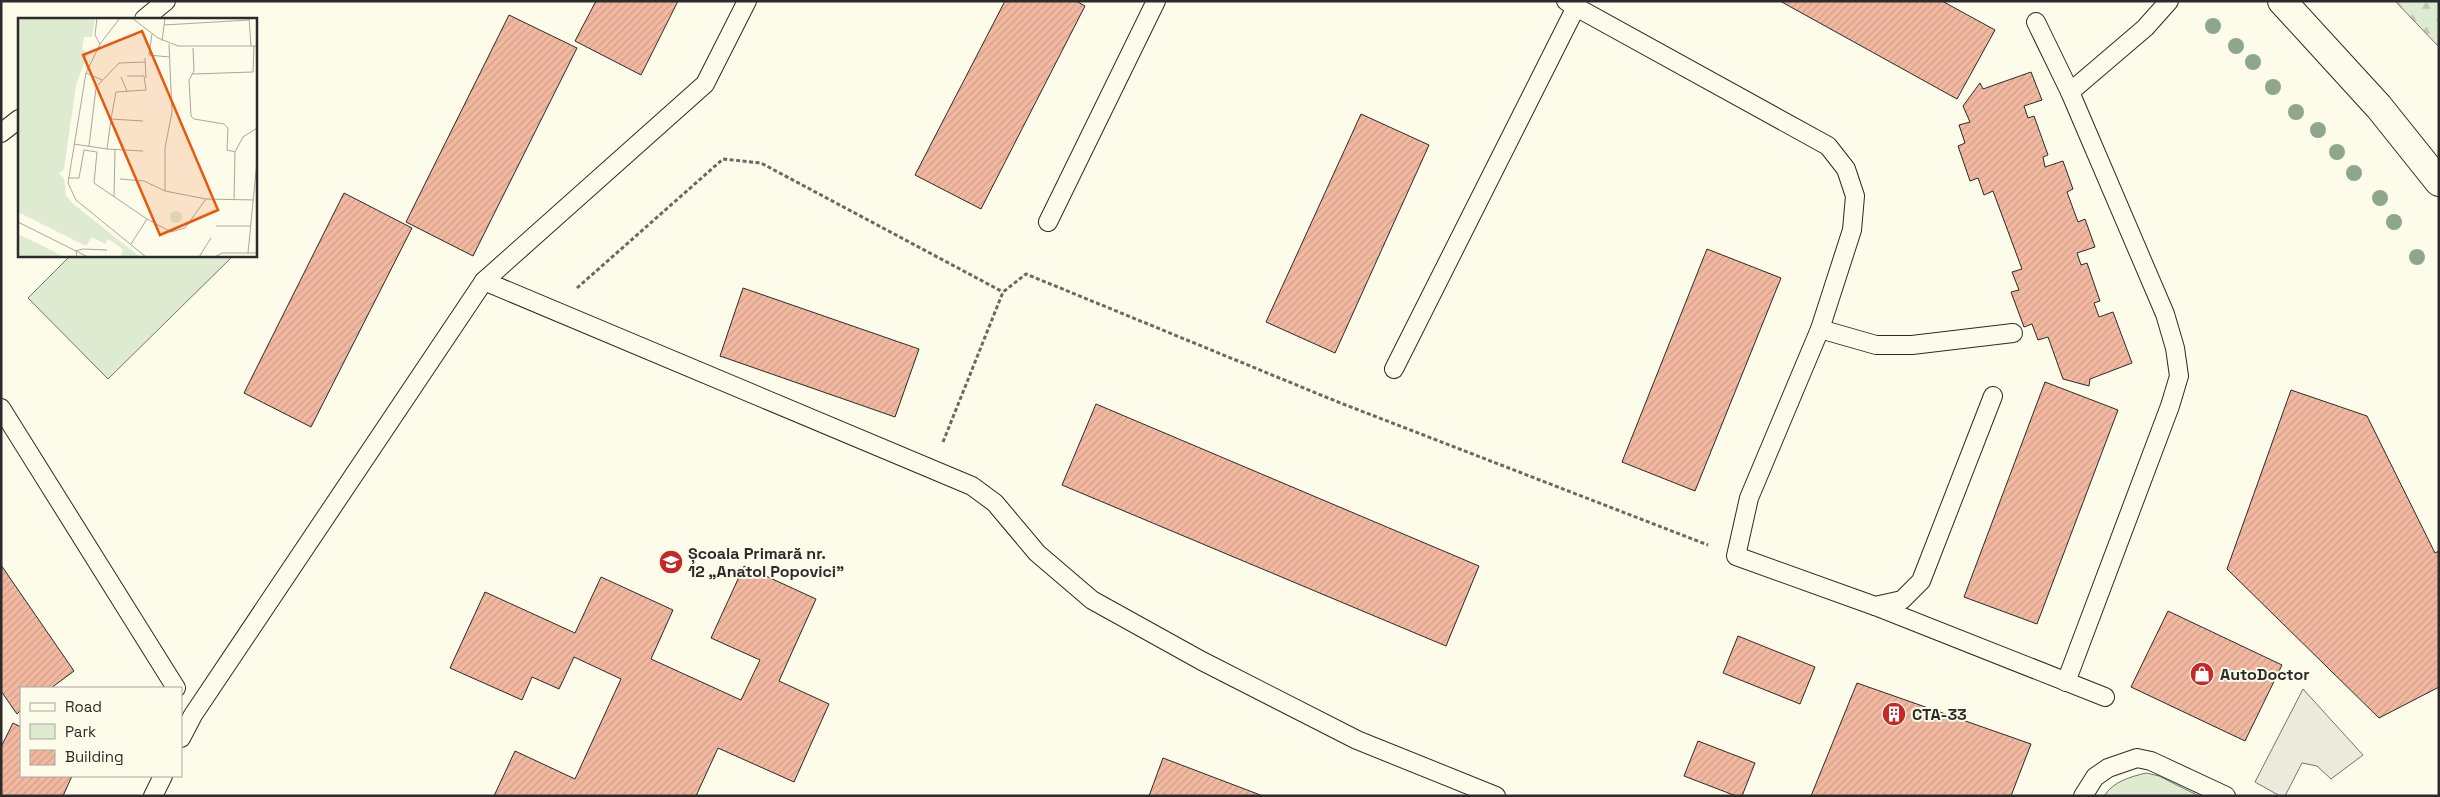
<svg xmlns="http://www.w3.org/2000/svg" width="2440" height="797" font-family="'Space Grotesk',sans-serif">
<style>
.forest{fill:url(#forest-firs);stroke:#74746e}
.park{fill:#deebd1;stroke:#74746e}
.parking{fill:#eceadb;stroke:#74746e}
.building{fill:url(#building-hatch);stroke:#2b2b2b}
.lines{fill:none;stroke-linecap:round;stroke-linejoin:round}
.lane-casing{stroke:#2b2b2b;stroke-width:20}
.secondary-casing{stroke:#2b2b2b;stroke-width:30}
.path{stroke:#6a6964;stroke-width:3;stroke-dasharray:4 2.5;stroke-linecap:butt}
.lane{stroke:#fdfbea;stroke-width:18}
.secondary{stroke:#fdfbea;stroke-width:28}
.tree{fill:#8ea78a}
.labels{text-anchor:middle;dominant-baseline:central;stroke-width:4;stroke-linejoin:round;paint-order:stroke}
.poi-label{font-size:16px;font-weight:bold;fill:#2b2b2b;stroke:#fdfbea;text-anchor:start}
.inset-road{fill:none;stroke:#a9a89e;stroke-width:1}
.view{fill:#e8590c;fill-opacity:0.15;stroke:#e8590c;stroke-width:2.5}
.inset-edge{fill:none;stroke:#2b2b2b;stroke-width:2.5}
</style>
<defs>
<pattern id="forest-firs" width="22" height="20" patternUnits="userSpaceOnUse" patternTransform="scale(1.25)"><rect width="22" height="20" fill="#deebd1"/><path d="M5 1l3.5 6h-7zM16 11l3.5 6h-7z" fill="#bfcab4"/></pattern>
<pattern id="building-hatch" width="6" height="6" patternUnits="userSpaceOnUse" patternTransform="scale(1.25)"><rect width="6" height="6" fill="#f2b8a0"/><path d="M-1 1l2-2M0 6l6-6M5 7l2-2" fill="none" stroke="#d09e8a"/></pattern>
</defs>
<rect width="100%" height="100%" fill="#fdfbea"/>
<polygon class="forest" points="2395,1 2439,1 2439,47"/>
<g class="park">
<polygon points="71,255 234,255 108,379 28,298"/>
<path d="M2146 773 2159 776 2199 796H2104C2114 781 2130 777 2146 773Z"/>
</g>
<polygon class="parking" points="2303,689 2363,755 2331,779 2317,766 2302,763 2285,796 2280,796 2255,782"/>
<g class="building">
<polygon points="596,1 678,1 641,75 575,41"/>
<polygon points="1005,1 1076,1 1085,6 981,209 915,175"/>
<polygon points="1780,1 1942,1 1995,30 1957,99"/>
<polygon points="509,15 577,48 473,256 406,222"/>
<polygon points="2031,72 2042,100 2024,106 2028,118 2034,116 2048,155 2043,157 2045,167 2063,161 2073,189 2067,192 2078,222 2085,219 2095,247 2077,253 2081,265 2087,263 2100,301 2094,303 2099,317 2113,312 2132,363 2090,379 2089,386 2063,379 2048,337 2038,340 2032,324 2024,327 2011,292 2019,290 2012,272 2022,269 1993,191 1984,195 1978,178 1970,181 1958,146 1965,143 1959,125 1970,122 1963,106 1980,83 1983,89"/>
<polygon points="1361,114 1429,145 1335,353 1266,322"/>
<polygon points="344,193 412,228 311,427 244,393"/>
<polygon points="1707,249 1781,278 1695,491 1622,462"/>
<polygon points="743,288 919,349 895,417 720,356"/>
<polygon points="2045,382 2118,410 2037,624 1964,597"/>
<polygon points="2291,390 2367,416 2435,553 2439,551 2439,687 2379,718 2227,569"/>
<polygon points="1096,404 1479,566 1446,646 1062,485"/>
<polygon points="1,565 74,671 51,688 21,688 21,710 17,714 1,691"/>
<polygon points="744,566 816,599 779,681 829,704 794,782 718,748 696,796 494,796 515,751 575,779 621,679 574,657 559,689 532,677 522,700 450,668 485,592 575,633 601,577 673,610 651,659 741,700 760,660 711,638"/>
<polygon points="2168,611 2282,665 2245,741 2131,687"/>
<polygon points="1738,636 1815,667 1800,704 1723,673"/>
<polygon points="1857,683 2031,744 2011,796 1811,796"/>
<polygon points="13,723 21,727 21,776 72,776 63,796 1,796 1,747"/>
<polygon points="1698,741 1755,763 1742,796 1736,796 1684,776"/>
<polygon points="1163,758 1263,796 1149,796"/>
</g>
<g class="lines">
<g class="lane-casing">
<g id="lane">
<polyline points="1576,7 1828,146 1846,169 1855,196 1852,230 1820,329 1749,498 1736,556 1875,606 1902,600 1921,581 1993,396"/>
<polyline points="144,19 166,1"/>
<polyline points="2036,22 2070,92 2165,314 2175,348 2179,376 2170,406 2066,682"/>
<polyline points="2070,92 2145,28 2169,1"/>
<polyline points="1,133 19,119"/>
<polyline points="1048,222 1156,1"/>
<polyline points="484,281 972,486 995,503 1037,553 1092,600 1202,661 1357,740 1496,796"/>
<polyline points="1820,329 1876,345 1912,345 2013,333"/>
<polyline points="1394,369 1576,7 1566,1"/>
<polyline points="1,408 176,688"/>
<polyline points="1875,606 2105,697"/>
<polyline points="181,738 193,715 484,281 705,84 747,1"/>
<polyline points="153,796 163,776"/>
<polyline points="2083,796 2095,777 2108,768 2137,758 2151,761 2226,796"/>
</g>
</g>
<g class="secondary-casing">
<polyline id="secondary" points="2282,1 2379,107 2439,182"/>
</g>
<g class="path">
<polyline points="577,288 723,159 761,163 1003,292"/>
<polyline points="943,442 1003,292 1026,274 1338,402 1708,545"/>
</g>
<use href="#lane" class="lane"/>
<use href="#secondary" class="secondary"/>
</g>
<g class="tree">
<circle cx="2213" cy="26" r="8"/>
<circle cx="2236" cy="46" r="8"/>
<circle cx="2253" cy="62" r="8"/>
<circle cx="2273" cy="87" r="8"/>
<circle cx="2296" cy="112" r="8"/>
<circle cx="2318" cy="130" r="8"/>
<circle cx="2337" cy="152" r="8"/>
<circle cx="2354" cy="173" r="8"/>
<circle cx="2380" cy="198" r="8"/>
<circle cx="2394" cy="222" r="8"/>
<circle cx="2417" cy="257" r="8"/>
</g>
<defs>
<g id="school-disc" transform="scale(1.25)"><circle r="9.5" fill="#c62828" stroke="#fdfbea"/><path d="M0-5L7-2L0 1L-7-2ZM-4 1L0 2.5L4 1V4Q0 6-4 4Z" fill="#fff"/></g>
<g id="shop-disc" transform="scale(1.25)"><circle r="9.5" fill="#c62828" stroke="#fdfbea"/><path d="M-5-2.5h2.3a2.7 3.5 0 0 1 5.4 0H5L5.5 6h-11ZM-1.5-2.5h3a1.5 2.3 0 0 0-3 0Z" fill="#fff"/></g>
<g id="building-disc" transform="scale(1.25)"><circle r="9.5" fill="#c62828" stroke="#fdfbea"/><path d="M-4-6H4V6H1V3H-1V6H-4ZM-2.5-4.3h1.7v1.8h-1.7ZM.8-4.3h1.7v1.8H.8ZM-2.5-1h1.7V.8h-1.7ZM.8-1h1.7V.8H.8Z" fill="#fff"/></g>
</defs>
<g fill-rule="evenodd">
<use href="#school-disc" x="671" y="562"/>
<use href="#shop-disc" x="2202" y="674"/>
<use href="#building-disc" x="1894" y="714"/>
</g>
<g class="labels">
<g class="poi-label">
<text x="688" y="553">Școala Primară nr.<tspan x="688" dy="18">12 „Anatol Popovici”</tspan></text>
<text x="2220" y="674">AutoDoctor</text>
<text x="1912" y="714">CTA-33</text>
</g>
</g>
<g transform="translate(18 18)">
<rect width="239" height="239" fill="#fdfbea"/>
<path d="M0 0H77L74 19H66L64 32 70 34 58 67 46 151 41 156 46 160 48 177 53 184 122 239H102L105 231 90 221 87 226 74 219 68 228 0 194ZM0 216 35 233 46 239H0Z" fill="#deebd1"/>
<path d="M152 199a6 6 0 1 1 12 0a6 6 0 1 1-12 0Z" fill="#deebd1"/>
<path class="inset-road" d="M79 0 77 17 82 26M102 0 82 26 68 55 50 165 58 182 128 239M114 0 140 20 160 28H239M231 0 233 28M146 7 231 2M134 16 131 37 151 39M144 23 147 0M175 30 176 53 171 62 173 98 176 101 206 106 210 110 209 132 217 134M127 40 128 60M68 55 84 62M175 56 235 54 236 28M103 59 109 73M80 67 101 45 127 44M93 101 98 74 128 72 126 58H109M56 126 89 131 93 101 125 103M71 128 78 70M89 131 125 133M50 160H61L66 132 79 134 76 165 129 201M102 161 126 163 147 173 188 181 236 182M147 173V130L154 94 151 26M96 179 97 132M216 182 217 134 225 119 239 110M0 204 70 239M198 208H233M113 226 129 201 153 214 167 210 188 181M230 235 239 143M59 239 58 233 65 231 89 232M181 239 193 220M197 239 204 235H239"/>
<path class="view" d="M124 13 200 192 142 217 65 37Z"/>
<rect width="239" height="239" class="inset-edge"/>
</g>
<rect width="2440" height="797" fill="none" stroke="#2b2b2b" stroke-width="5"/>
<rect x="20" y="687" width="162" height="90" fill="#fdfbea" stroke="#a9a89e"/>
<rect x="30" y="703" width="25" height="8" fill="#fdfbea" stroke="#a9a89e"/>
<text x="65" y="712" font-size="15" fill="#2b2b2b">Road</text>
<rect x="30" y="724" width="25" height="15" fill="#deebd1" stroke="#a9a89e"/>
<text x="65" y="737" font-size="15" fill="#2b2b2b">Park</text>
<rect x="30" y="750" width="25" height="15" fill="url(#building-hatch)" stroke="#a9a89e"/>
<text x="65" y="762" font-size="15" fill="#2b2b2b">Building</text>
</svg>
